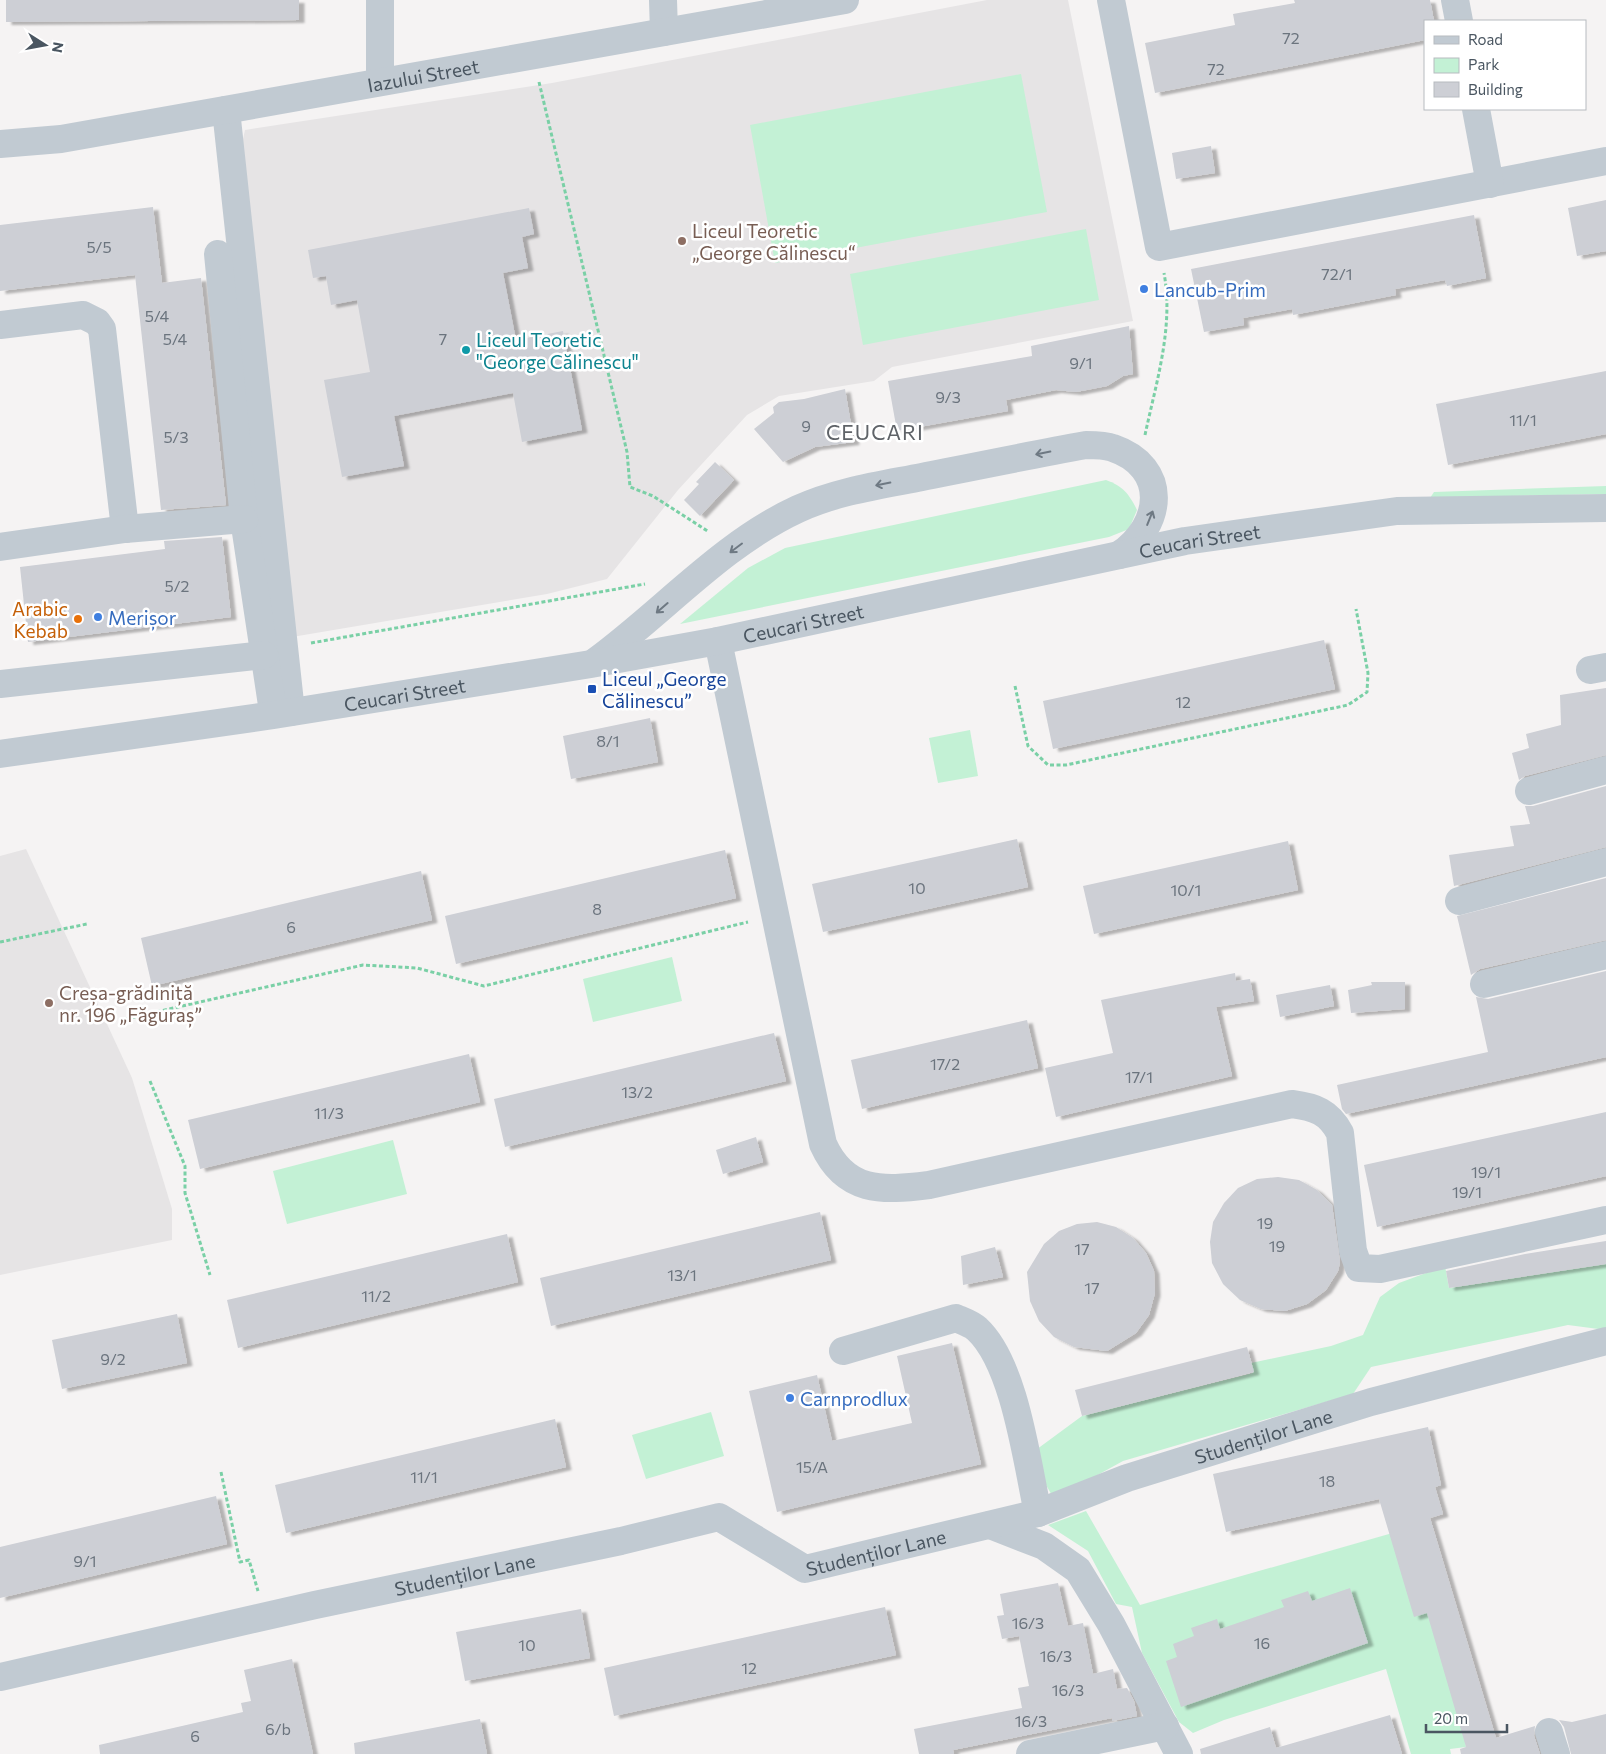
<svg xmlns="http://www.w3.org/2000/svg" width="1606" height="1754" font-family="Commissioner,sans-serif">
<style>
.education{fill:#e6e4e5}
.green{fill:#c3f1d5}
.building{fill:#cdcfd5;filter:url(#shadow)}
.lines{fill:none;stroke-linecap:round;stroke-linejoin:round}
.path{stroke:#7ad0a6;stroke-width:3;stroke-dasharray:4 2.5;stroke-linecap:butt}
.minor{stroke:#c1cad2;stroke-width:28}
.oneway{stroke:#6e7983}
.education-dot{fill:#8d6e63;stroke:#fff;stroke-width:2}
.shop-dot{fill:#3f7fe0;stroke:#fff;stroke-width:2}
.culture-dot{fill:#0f9aa8;stroke:#fff;stroke-width:2}
.food-dot{fill:#e8710a;stroke:#fff;stroke-width:2}
.transit-dot{fill:#1a4fb4;stroke:#fff;stroke-width:2}
.labels{text-anchor:middle;dominant-baseline:central;stroke-width:5;stroke-linejoin:round;paint-order:stroke}
.number-label{font-size:16px;fill:#6b747e}
.street-label{font-size:19px;fill:#4a5661;stroke:#fff}
.education-label{font-size:19px;fill:#785e54;stroke:#fff;text-anchor:start}
.shop-label{font-size:19px;fill:#366cbe;stroke:#fff;text-anchor:start}
.culture-label{font-size:19px;fill:#0d838f;stroke:#fff;text-anchor:start}
.food-label{font-size:19px;fill:#c56008;stroke:#fff;text-anchor:end}
.transit-label{font-size:19px;fill:#164399;stroke:#fff;text-anchor:start}
.quarter-label{font-size:21px;letter-spacing:1px;fill:#5f6368;stroke:#fff}
</style>
<defs>
<filter id="shadow"><feDropShadow dx="5.5" dy="3" stdDeviation="1" flood-color="#0004"/></filter>
</defs>
<rect width="100%" height="100%" fill="#f5f3f3"/>
<g class="education">
<polygon points="987,0 1068,0 1133,321 892,367 874,381 779,396 747,415 678,490 607,579 547,594 292,637 238,162 245,130 552,83"/>
<polygon points="26,849 132,1078 172,1209 172,1240 0,1275 0,856"/>
</g>
<g class="green">
<polygon points="1021,74 1047,212 775,263 750,125"/>
<polygon points="1086,229 1099,300 863,345 850,274"/>
<path d="M1106 480C1123 486 1129 494 1137 510L1129 529 1109 537 680 624 748 568 785 548Z"/>
<polygon points="1606,486 1606,494 1430,498 1434,492"/>
<polygon points="970,730 978,776 938,783 929,738"/>
<polygon points="672,957 682,1001 593,1022 583,979"/>
<polygon points="393,1140 407,1194 287,1224 273,1171"/>
<polygon points="1606,1264 1606,1330 1568,1325 1371,1367 1353,1394 1123,1461 1054,1499 1029,1455 1082,1416 1253,1373 1251,1363 1331,1346 1363,1335 1380,1297 1399,1283 1445,1266 1449,1288"/>
<polygon points="711,1412 724,1456 646,1479 632,1435"/>
<polygon points="1086,1511 1140,1605 1431,1522 1466,1747 1450,1749 1451,1754 1411,1754 1386,1669 1224,1720 1193,1733 1179,1722 1142,1653 1132,1607 1116,1604 1088,1551 1048,1525"/>
</g>
<g class="building">
<polygon points="6,0 299,0 299,20 6,22"/>
<polygon points="1294,0 1430,0 1434,21 1425,21 1425,40 1155,93 1145,43 1235,25 1233,14 1295,3"/>
<polygon points="1211,146 1215,173 1176,179 1172,153"/>
<polygon points="1606,200 1606,251 1577,256 1568,208"/>
<polygon points="153,207 162,283 201,278 226,505 161,510 135,275 0,291 0,225"/>
<polygon points="529,208 534,234 522,237 528,268 503,273 516,340 563,331 582,430 522,442 513,393 394,416 404,466 342,477 324,380 370,372 357,300 331,305 326,276 313,278 308,250"/>
<polygon points="1474,215 1486,278 1447,286 1445,280 1395,289 1396,295 1293,315 1292,309 1243,318 1244,325 1204,332 1191,269"/>
<polygon points="1129,326 1133,374 1123,376 1107,386 1076,392 1056,390 1006,400 1008,411 897,431 888,381 1032,356 1031,346"/>
<polygon points="1606,371 1606,434 1448,465 1436,404"/>
<polygon points="845,389 854,442 815,447 783,462 754,429 774,413 773,407 779,402 804,399"/>
<polygon points="715,462 734,480 700,516 684,500 699,484 696,482"/>
<polygon points="222,537 231,617 28,642 20,567 165,549 164,541"/>
<polygon points="1324,640 1335,689 1053,749 1043,701"/>
<polygon points="1606,688 1606,755 1525,776 1519,780 1512,753 1529,748 1526,734 1561,725 1560,695"/>
<polygon points="650,718 658,762 571,779 563,736"/>
<polygon points="1606,786 1606,847 1454,886 1449,855 1514,846 1510,826 1530,824 1525,806 1533,806"/>
<polygon points="1017,839 1028,887 823,932 812,884"/>
<polygon points="1288,841 1298,890 1094,934 1083,886"/>
<polygon points="725,850 736,898 456,964 445,916"/>
<polygon points="421,871 432,920 152,986 141,938"/>
<polygon points="1606,878 1606,940 1480,969 1471,975 1457,916"/>
<polygon points="1606,971 1606,1057 1346,1114 1342,1109 1337,1085 1488,1052 1476,997 1488,999"/>
<polygon points="1235,973 1236,981 1250,979 1254,1001 1216,1007 1232,1076 1056,1117 1045,1068 1113,1053 1101,1000"/>
<polygon points="1371,982 1405,982 1405,1009 1351,1013 1348,990 1372,985"/>
<polygon points="1330,985 1334,1006 1280,1017 1276,995"/>
<polygon points="1027,1020 1038,1068 862,1109 851,1060"/>
<polygon points="774,1033 786,1081 505,1147 494,1099"/>
<polygon points="469,1054 480,1102 200,1169 188,1120"/>
<polygon points="1606,1112 1606,1176 1377,1227 1364,1165"/>
<polygon points="756,1137 763,1162 723,1174 716,1150"/>
<polygon points="1278,1177 1299,1180 1317,1190 1332,1205 1340,1262 1338,1271 1326,1290 1307,1304 1285,1311 1261,1309 1240,1300 1223,1284 1212,1263 1210,1242 1213,1222 1224,1203 1238,1188 1257,1179"/>
<polygon points="820,1212 831,1260 551,1326 540,1278"/>
<polygon points="1097,1222 1116,1227 1133,1238 1146,1253 1154,1271 1155,1293 1149,1315 1136,1333 1107,1351 1074,1347 1054,1337 1039,1321 1030,1301 1027,1272 1044,1244 1059,1231 1077,1224"/>
<polygon points="507,1234 518,1282 238,1348 227,1300"/>
<polygon points="1606,1241 1606,1264 1449,1288 1446,1271 1525,1254"/>
<polygon points="995,1247 1003,1277 963,1285 961,1256"/>
<polygon points="177,1314 187,1363 62,1389 52,1340"/>
<polygon points="952,1343 981,1464 777,1512 749,1391 817,1375 832,1441 912,1423 897,1356"/>
<polygon points="1247,1347 1254,1372 1082,1416 1075,1390"/>
<polygon points="555,1419 566,1467 286,1533 275,1485"/>
<polygon points="1428,1427 1441,1485 1435,1487 1443,1514 1430,1518 1496,1738 1535,1726 1534,1736 1540,1754 1461,1754 1460,1749 1466,1747 1427,1613 1414,1617 1379,1499 1226,1532 1213,1474"/>
<polygon points="216,1496 227,1544 0,1598 0,1547"/>
<polygon points="1058,1583 1068,1626 1083,1623 1093,1674 1113,1669 1117,1689 1127,1688 1134,1701 1137,1716 1112,1721 1112,1718 953,1750 954,1754 919,1754 914,1729 1022,1708 1018,1688 1029,1686 1019,1636 1002,1639 997,1616 1004,1615 1000,1594"/>
<polygon points="1350,1588 1368,1643 1181,1707 1166,1661 1177,1657 1173,1644 1194,1636 1191,1628 1217,1619 1220,1629 1284,1607 1281,1600 1308,1591 1312,1601"/>
<polygon points="885,1607 896,1655 614,1716 604,1668"/>
<polygon points="581,1609 590,1658 465,1681 456,1632"/>
<polygon points="292,1659 313,1754 100,1754 99,1745 243,1712 241,1703 251,1701 244,1670"/>
<polygon points="1606,1714 1606,1754 1571,1754 1564,1727 1559,1720 1572,1722"/>
<polygon points="1390,1715 1402,1754 1201,1754 1200,1749 1270,1727 1276,1748"/>
<polygon points="480,1719 487,1754 355,1754 354,1743"/>
</g>
<g class="lines">
<g class="path">
<polyline points="539,82 627,452 630,487 653,496 709,532"/>
<path d="M1145 435C1156 383 1174 327 1164 273"/>
<polyline points="311,643 645,584"/>
<polyline points="1015,686 1028,746 1048,765 1066,765 1348,705 1367,692 1368,673 1356,609"/>
<polyline points="0,942 87,924"/>
<polyline points="125,1019 363,965 417,968 484,986 748,922"/>
<polyline points="150,1081 185,1166 185,1193 210,1275"/>
<polyline points="221,1472 240,1562 249,1560 258,1591"/>
</g>
<g class="minor">
<polyline points="663,0 664,32"/>
<polyline points="1111,0 1159,247 1606,161"/>
<polyline points="1455,0 1459,21"/>
<polyline points="380,81 380,0"/>
<polyline points="1476,109 1490,184"/>
<polyline points="226,110 291,712"/>
<path id="s1" d="M0 144 61 139 845 0"/>
<polyline points="218,254 244,519 272,705"/>
<polyline points="0,325 83,315 97,322 102,329 125,529"/>
<polyline points="0,547 125,529 244,519"/>
<path d="M718 641 823 1144C845 1193 882 1191 929 1185L1292 1104C1315 1107 1329 1112 1340 1133L1353 1251 1359 1268 1380 1269 1606 1220"/>
<path d="M596 661C663 612 722 544 798 509 837 491 881 485 922 477 977 466 1031 455 1086 445 1094 445 1105 445 1113 448 1169 467 1164 525 1119 555"/>
<polyline points="1590,670 1606,667"/>
<polyline points="0,684 264,655"/>
<path id="s2" d="M0 754 274 715 591 664 718 641 1185 541 1397 511 1606 508"/>
<polyline points="1529,791 1606,770"/>
<polyline points="1459,901 1606,862"/>
<polyline points="1484,984 1606,955"/>
<path d="M843 1351 956 1318C963 1321 972 1324 977 1329 1015 1364 1027 1463 1038 1513"/>
<polyline points="990,1525 1044,1546 1078,1570 1111,1624 1179,1754"/>
<path id="s3" d="M0 1677 315 1605 621 1541 719 1517 805 1569 1038 1513 1127 1478 1371 1402 1606 1341"/>
<polyline points="1549,1732 1556,1754"/>
<polyline points="1030,1754 1165,1726"/>
</g>
</g>
<defs><path id="oneway-shaft" d="M-6 0H5M1.5-3L5.5 0L1.5 3" fill="none" stroke-width="1.6" stroke-linecap="round" stroke-linejoin="round" transform="scale(1.25)"/></defs>
<g class="oneway">
<use href="#oneway-shaft" transform="translate(1043 453) rotate(169)"/>
<use href="#oneway-shaft" transform="translate(883 484) rotate(169)"/>
<use href="#oneway-shaft" transform="translate(1150 518) rotate(-68)"/>
<use href="#oneway-shaft" transform="translate(736 548) rotate(143)"/>
<use href="#oneway-shaft" transform="translate(662 608) rotate(139)"/>
</g>
<g class="education-dot">
<circle cx="682" cy="241" r="5"/>
<circle cx="49" cy="1003" r="5"/>
</g>
<g class="shop-dot">
<circle cx="1144" cy="289" r="5"/>
<circle cx="98" cy="617" r="5"/>
<circle cx="790" cy="1398" r="5"/>
</g>
<circle class="culture-dot" cx="466" cy="350" r="5"/>
<circle class="food-dot" cx="78" cy="619" r="5"/>
<rect class="transit-dot" x="587" y="684" width="10" height="10" rx="2.5"/>
<g class="labels">
<g class="number-label">
<text x="1291" y="37">72</text>
<text x="1216" y="68">72</text>
<text x="99" y="246">5/5</text>
<text x="1337" y="273">72/1</text>
<text x="157" y="315">5/4</text>
<text x="175" y="338">5/4</text>
<text x="443" y="338">7</text>
<text x="1081" y="362">9/1</text>
<text x="948" y="396">9/3</text>
<text x="1523" y="419">11/1</text>
<text x="806" y="425">9</text>
<text x="176" y="436">5/3</text>
<text x="177" y="585">5/2</text>
<text x="1183" y="701">12</text>
<text x="608" y="740">8/1</text>
<text x="917" y="887">10</text>
<text x="1186" y="889">10/1</text>
<text x="597" y="908">8</text>
<text x="291" y="926">6</text>
<text x="945" y="1063">17/2</text>
<text x="1139" y="1076">17/1</text>
<text x="637" y="1091">13/2</text>
<text x="329" y="1112">11/3</text>
<text x="1486" y="1171">19/1</text>
<text x="1467" y="1191">19/1</text>
<text x="1265" y="1222">19</text>
<text x="1277" y="1245">19</text>
<text x="1082" y="1248">17</text>
<text x="682" y="1274">13/1</text>
<text x="1092" y="1287">17</text>
<text x="376" y="1295">11/2</text>
<text x="113" y="1358">9/2</text>
<text x="812" y="1466">15/A</text>
<text x="424" y="1476">11/1</text>
<text x="1327" y="1480">18</text>
<text x="85" y="1560">9/1</text>
<text x="1028" y="1622">16/3</text>
<text x="1262" y="1642">16</text>
<text x="527" y="1644">10</text>
<text x="1056" y="1655">16/3</text>
<text x="749" y="1667">12</text>
<text x="1068" y="1689">16/3</text>
<text x="1031" y="1720">16/3</text>
<text x="278" y="1728">6/b</text>
<text x="195" y="1735">6</text>
</g>
<g class="street-label">
<text stroke="none"><textPath href="#s1" startOffset="429">Iazului Street</textPath></text>
<text stroke="none"><textPath href="#s2" startOffset="1219">Ceucari Street</textPath></text>
<text stroke="none"><textPath href="#s2" startOffset="814">Ceucari Street</textPath></text>
<text stroke="none"><textPath href="#s2" startOffset="409">Ceucari Street</textPath></text>
<text stroke="none"><textPath href="#s3" startOffset="1315">Studenților Lane</textPath></text>
<text stroke="none"><textPath href="#s3" startOffset="910">Studenților Lane</textPath></text>
<text stroke="none"><textPath href="#s3" startOffset="476">Studenților Lane</textPath></text>
</g>
<g class="education-label">
<text x="692" y="230">Liceul Teoretic<tspan x="692" dy="22">„George Călinescu“</tspan></text>
<text x="59" y="992">Creșa-grădiniță<tspan x="59" dy="22">nr. 196 „Făguraș”</tspan></text>
</g>
<g class="shop-label">
<text x="1154" y="289">Lancub-Prim</text>
<text x="108" y="617">Merișor</text>
<text x="800" y="1398">Carnprodlux</text>
</g>
<g class="culture-label">
<text x="476" y="339">Liceul Teoretic<tspan x="476" dy="22">"George Călinescu"</tspan></text>
</g>
<g class="food-label">
<text x="68" y="608">Arabic<tspan x="68" dy="22">Kebab</tspan></text>
</g>
<g class="transit-label">
<text x="602" y="678">Liceul „George<tspan x="602" dy="22">Călinescu”</tspan></text>
</g>
<g class="quarter-label">
<text x="875" y="431">CEUCARI</text>
</g>
</g>
<rect x="1424" y="20" width="162" height="90" fill="#ffffff" stroke="#b7bbc0"/>
<rect x="1434" y="36" width="25" height="8" fill="#c1cad2" stroke="#b7bbc0"/>
<text x="1468" y="45" font-size="15" fill="#4a5661">Road</text>
<rect x="1434" y="58" width="25" height="15" fill="#c3f1d5" stroke="#b7bbc0"/>
<text x="1468" y="70" font-size="15" fill="#4a5661">Park</text>
<rect x="1434" y="82" width="25" height="15" fill="#cdcfd5" stroke="#b7bbc0"/>
<text x="1468" y="95" font-size="15" fill="#4a5661">Building</text>
<g transform="translate(45 45) rotate(101)" stroke="#ffffff" stroke-width="4" paint-order="stroke">
<path d="M0-4L9 19L0 12L-9 19Z" fill="#4a5661"/>
<text y="-8" font-size="14" font-weight="bold" text-anchor="middle" fill="#4a5661">N</text>
</g>
<path d="M1426 1724v8h81v-8" fill="none" stroke="#4a5661" stroke-width="2.5"/>
<text x="1434" y="1724" font-size="15" fill="#4a5661" stroke="#ffffff" stroke-width="4" paint-order="stroke">20 m</text>
</svg>
